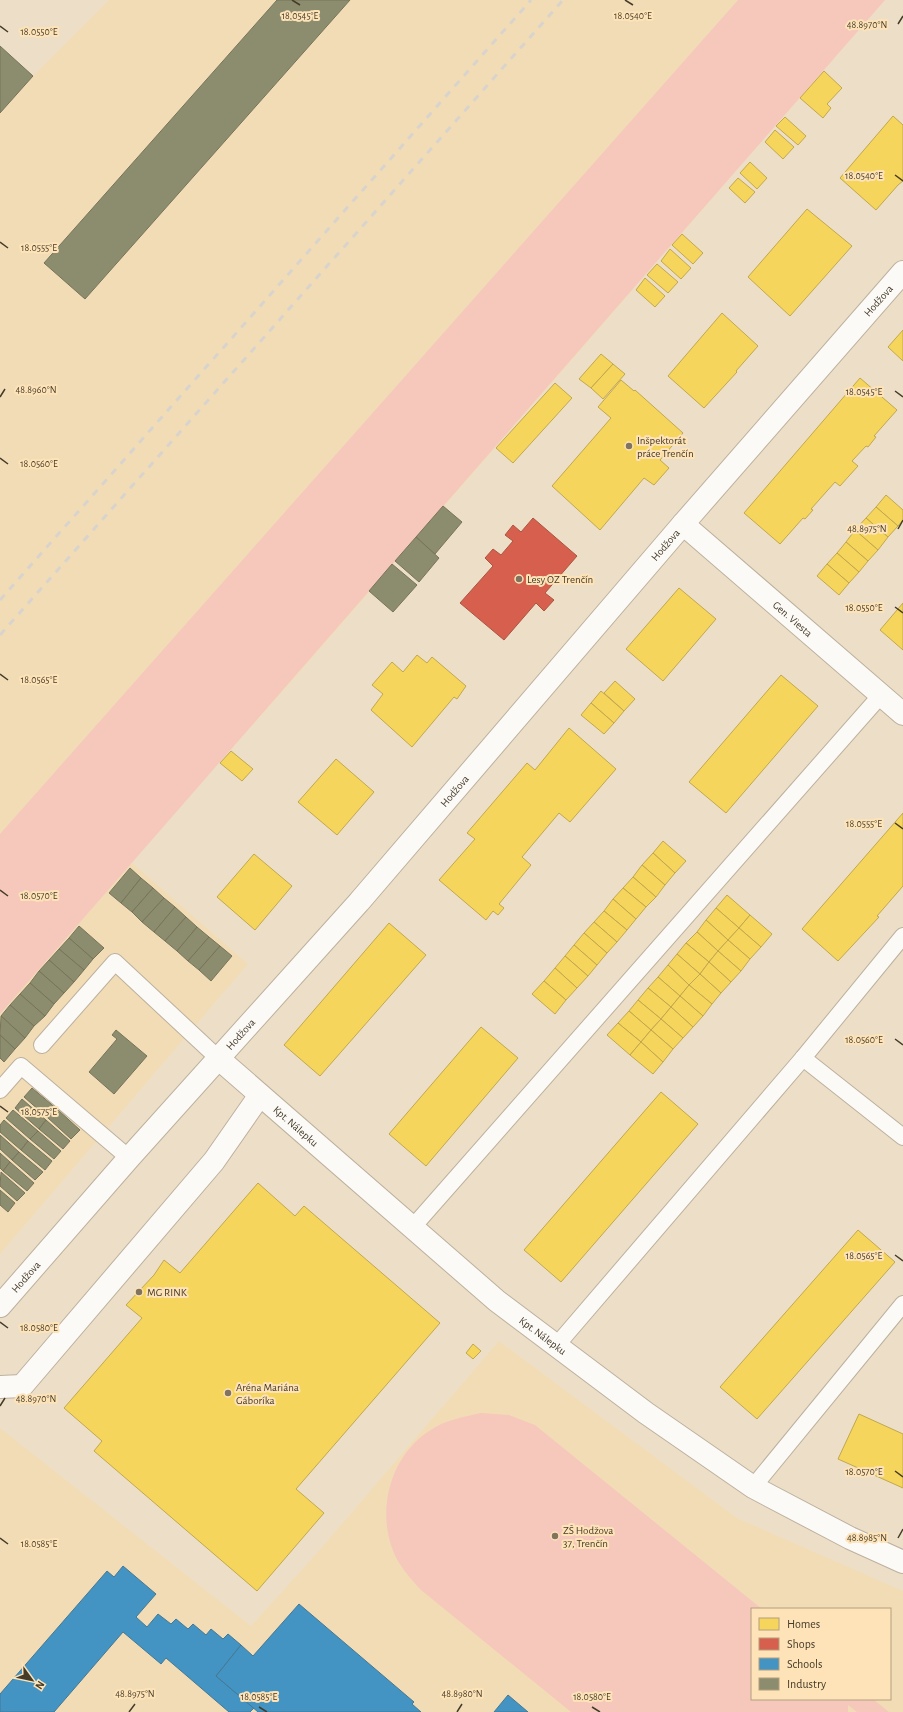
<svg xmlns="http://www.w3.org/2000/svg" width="903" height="1712" font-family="'Alegreya Sans',sans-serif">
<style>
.built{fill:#f2dcb5;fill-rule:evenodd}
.green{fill:#f6c8bc}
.homes{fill:#f6d55c;stroke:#c1a74d}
.shops{fill:#d6604d;stroke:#aa5542}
.schools{fill:#4393c3;stroke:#447995}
.industry{fill:#8c8c6e;stroke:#777459}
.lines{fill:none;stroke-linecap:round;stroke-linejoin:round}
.lane-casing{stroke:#bcb19e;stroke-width:18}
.street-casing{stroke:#bcb19e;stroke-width:24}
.lane{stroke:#fcfaf7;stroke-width:16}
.street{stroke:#fcfaf7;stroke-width:22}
.rail{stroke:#d8d4cd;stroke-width:3;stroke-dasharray:7 7;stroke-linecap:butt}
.ticks{fill:none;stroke:#453b29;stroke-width:1.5}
.poi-dot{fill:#807460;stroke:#fde3b7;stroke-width:1.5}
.labels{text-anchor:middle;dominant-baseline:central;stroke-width:4;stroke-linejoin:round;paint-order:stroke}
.street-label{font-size:11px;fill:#453b29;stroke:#fde3b7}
.poi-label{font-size:11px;fill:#453b29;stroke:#fde3b7;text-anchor:start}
.ticks-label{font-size:10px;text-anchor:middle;fill:#453b29;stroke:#fde3b7;stroke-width:4;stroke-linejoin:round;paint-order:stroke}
</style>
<rect width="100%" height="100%" fill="#eddfc7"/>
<g class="built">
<polygon points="109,0 885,0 296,676 131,862 248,964 0,1254 0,113 33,76"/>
<path d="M499 1341 737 1518 903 1591V1712H0V1428L251 1626 316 1554ZM752 1609H890V1699H752Z"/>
</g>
<g class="green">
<polygon points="738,0 885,0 0,1014 0,834"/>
<path d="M481 1413 509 1415 535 1425 762 1609H752V1699H873L889 1712H857L848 1705V1712H571L421 1590C409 1577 398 1565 392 1548 377 1506 392 1455 429 1431 445 1420 463 1417 481 1413Z"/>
</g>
<g class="homes">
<polygon points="824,71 842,88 827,104 831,108 823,118 800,98"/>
<polygon points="893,116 903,125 903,181 898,185 876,210 840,178"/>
<polygon points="785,117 806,136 798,145 776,126"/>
<polygon points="775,130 794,147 783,159 765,142"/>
<polygon points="750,162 767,178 757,189 740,173"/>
<polygon points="738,178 755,192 745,203 729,188"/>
<polygon points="807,209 852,246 790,316 748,277"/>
<polygon points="682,234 703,253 693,264 672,245"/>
<polygon points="670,249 691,268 681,279 661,261"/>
<polygon points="657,264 678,282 668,293 647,275"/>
<polygon points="645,278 665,296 655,307 636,290"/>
<polygon points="722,313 758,346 736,371 737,372 704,408 668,376"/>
<polygon points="903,330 903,361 888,347"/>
<polygon points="601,354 613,364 591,388 579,379"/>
<polygon points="613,364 625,374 603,399 591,388"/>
<polygon points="860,378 897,410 874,436 876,437 868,447 866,446 852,461 858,466 840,486 835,482 811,509 813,510 805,519 803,518 780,544 744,513"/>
<polygon points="621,380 634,391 635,390 683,433 660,460 669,468 654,485 644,478 600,530 552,486 611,418 598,407"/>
<polygon points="555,383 572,398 513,463 496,448"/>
<polygon points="886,495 903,510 903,520 898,526 876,507"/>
<polygon points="876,507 898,526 888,537 866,518"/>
<polygon points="866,518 888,537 878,550 855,530"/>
<polygon points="855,530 878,550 868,561 846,542"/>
<polygon points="846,542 868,561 859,572 837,553"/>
<polygon points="837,553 859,572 849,583 827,564"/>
<polygon points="827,564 849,583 839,595 817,576"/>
<polygon points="679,588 716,619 663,681 626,649"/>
<polygon points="903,603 903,650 880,630"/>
<polygon points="417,655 427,663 432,657 466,686 457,699 454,697 412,747 371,710 383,694 372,685 392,662 403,672"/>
<polygon points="781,675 818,706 726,813 689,782"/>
<polygon points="615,681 635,699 624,711 604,693"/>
<polygon points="601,691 624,711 614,723 591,703"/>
<polygon points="591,703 614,723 604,734 581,715"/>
<polygon points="569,728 616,769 570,822 559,813 522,857 531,865 499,904 504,908 498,915 493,911 486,920 439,880 475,839 467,833 527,763 535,770"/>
<polygon points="231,751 253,769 242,781 220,763"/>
<polygon points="336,759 374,792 337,835 298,802"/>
<polygon points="903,813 903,886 877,916 879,917 838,961 802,929"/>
<polygon points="663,841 686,861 675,873 653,853"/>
<polygon points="653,853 675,873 665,885 642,865"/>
<polygon points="254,854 292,886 255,930 217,897"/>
<polygon points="642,865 665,885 656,897 633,877"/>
<polygon points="633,877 656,897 646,907 623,888"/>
<polygon points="623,888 646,907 636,919 613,899"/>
<polygon points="727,895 750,915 739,928 716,908"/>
<polygon points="613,899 636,919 627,930 604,911"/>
<polygon points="716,908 739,928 728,940 706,920"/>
<polygon points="604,911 627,930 617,942 594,922"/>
<polygon points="750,915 772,934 761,947 739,928"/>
<polygon points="706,920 728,940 718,951 697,932"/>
<polygon points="594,922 617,942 607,953 584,933"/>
<polygon points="389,923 426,955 320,1076 284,1045"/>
<polygon points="739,928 761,947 750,959 728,940"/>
<polygon points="697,932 718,951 709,962 686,943"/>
<polygon points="584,933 607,953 597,965 574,945"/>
<polygon points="728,940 750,959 741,971 718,951"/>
<polygon points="686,943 709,962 700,974 677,954"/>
<polygon points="574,945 597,965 588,976 565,956"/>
<polygon points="718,951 741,971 731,982 709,962"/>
<polygon points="677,954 700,974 689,985 668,965"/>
<polygon points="565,956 588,976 577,988 555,968"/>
<polygon points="709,962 731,982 721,993 700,974"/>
<polygon points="668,965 689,985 680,996 658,977"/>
<polygon points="555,968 577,988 566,1000 544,981"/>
<polygon points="700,974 721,993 712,1004 689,985"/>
<polygon points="658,977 680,996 671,1007 648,988"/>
<polygon points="544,981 566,1000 555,1014 532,994"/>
<polygon points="689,985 712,1004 703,1016 680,996"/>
<polygon points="648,988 671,1007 661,1019 638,1000"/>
<polygon points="680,996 703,1016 693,1027 671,1007"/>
<polygon points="638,1000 661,1019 651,1030 629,1011"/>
<polygon points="671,1007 693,1027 683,1038 661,1019"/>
<polygon points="629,1011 651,1030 641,1042 618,1023"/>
<polygon points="661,1019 683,1038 673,1049 651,1030"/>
<polygon points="618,1023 641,1042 630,1055 607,1035"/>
<polygon points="481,1027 518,1058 426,1166 389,1134"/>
<polygon points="651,1030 673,1049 663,1062 641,1042"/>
<polygon points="641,1042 663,1062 653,1074 630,1055"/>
<polygon points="661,1092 698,1124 561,1282 524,1250"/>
<polygon points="258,1183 295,1216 304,1206 440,1323 296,1489 324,1513 257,1591 94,1451 102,1441 64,1408 142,1318 126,1305 154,1275 164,1260 180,1273"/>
<polygon points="858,1230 895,1262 757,1419 720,1387"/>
<polygon points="473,1344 481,1351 473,1359 466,1353"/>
<polygon points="859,1414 903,1434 903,1488 838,1459"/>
</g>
<polygon class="shops" points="533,518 577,556 545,593 554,600 544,611 536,603 504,640 460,603 493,566 485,558 493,549 501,555 513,541 505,535 513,525 521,532"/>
<g class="schools">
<polygon points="123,1566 156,1594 136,1617 147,1627 158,1614 171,1624 176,1619 188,1629 193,1624 206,1635 211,1629 223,1639 228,1634 241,1645 216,1676 254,1708 250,1712 229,1712 166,1658 161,1664 123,1632 54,1712 0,1712 0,1694 107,1571 114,1577"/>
<polygon points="299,1604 414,1702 412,1704 421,1712 258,1712 216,1676 241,1645 253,1656"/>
<polygon points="508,1695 528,1712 494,1712"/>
</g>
<g class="industry">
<polygon points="277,0 350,0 85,299 44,263"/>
<polygon points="0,46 33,76 0,113"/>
<polygon points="443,506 462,522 435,554 416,537"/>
<polygon points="416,537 439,558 419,582 395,561"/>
<polygon points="392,564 417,585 393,612 369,591"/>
<polygon points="130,868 141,878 121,903 109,893"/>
<polygon points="141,878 153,888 132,912 121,903"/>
<polygon points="153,888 164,898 142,922 132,912"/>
<polygon points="164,898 175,907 154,932 142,922"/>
<polygon points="175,907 186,917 165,941 154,932"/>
<polygon points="186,917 197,927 177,951 165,941"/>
<polygon points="79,926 104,948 93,959 69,938"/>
<polygon points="197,927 209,937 188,961 177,951"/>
<polygon points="209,937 220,946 199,970 188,961"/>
<polygon points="69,938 93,959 84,970 59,949"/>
<polygon points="220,946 232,956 211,981 199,970"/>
<polygon points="59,949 84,970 74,982 49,960"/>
<polygon points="49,960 74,982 64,993 39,971"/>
<polygon points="39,971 64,993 54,1004 30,983"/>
<polygon points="30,983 54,1004 45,1016 20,994"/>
<polygon points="20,994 45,1016 34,1026 10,1005"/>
<polygon points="10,1005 34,1026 25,1038 1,1016"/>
<polygon points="1,1016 25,1038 15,1049 0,1035"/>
<polygon points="116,1030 147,1056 114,1094 89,1072 117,1039 112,1035"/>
<polygon points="0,1035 15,1049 4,1062 0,1058"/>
<polygon points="32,1088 57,1109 48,1118 24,1097"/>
<polygon points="22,1099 46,1120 39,1129 15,1108"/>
<polygon points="57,1109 80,1130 71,1139 48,1118"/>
<polygon points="13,1110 38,1131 30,1139 6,1118"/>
<polygon points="4,1120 28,1141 21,1150 0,1132 0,1125"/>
<polygon points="46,1120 70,1141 63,1149 39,1129"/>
<polygon points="38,1131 61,1151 54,1159 30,1139"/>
<polygon points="0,1135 19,1152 12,1160 0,1149"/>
<polygon points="28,1141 52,1161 45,1170 21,1150"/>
<polygon points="19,1152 43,1172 35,1180 12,1160"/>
<polygon points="0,1153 10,1162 3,1171 0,1168"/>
<polygon points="10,1162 34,1183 27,1191 3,1171"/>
<polygon points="1,1172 25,1193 17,1201 0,1186"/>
<polygon points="0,1190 15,1203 8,1212 0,1205"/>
</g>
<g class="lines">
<g class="lane-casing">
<g id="lane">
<polyline points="42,1045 115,962 219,1059"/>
<polyline points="803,1058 903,1137"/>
<polyline points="0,1090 21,1066 129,1158"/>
<polyline points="412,1228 881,695"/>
<polyline points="556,1346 803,1058 903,936"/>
<polyline points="753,1487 903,1304"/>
</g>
</g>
<g class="street-casing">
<g id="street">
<path id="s1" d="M683 524 903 714"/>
<path id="s2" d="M219 1059 497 1301 646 1413 753 1487 850 1538 903 1562"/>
<path id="s3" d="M0 1306 129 1158 359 902 683 524 903 272"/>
<polyline points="0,1387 22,1386 214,1161 260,1095"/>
</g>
</g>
<use href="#lane" class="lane"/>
<use href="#street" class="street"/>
<g class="rail">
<polyline points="0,600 531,0"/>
<polyline points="0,635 563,0"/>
</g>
</g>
<path class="ticks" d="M292 0 300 5M625 0 633 5M898 24 903 16M0 26 8 32M895 175 903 181M0 242 8 248M895 391 903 397M0 397 5 389M0 458 8 464M898 529 903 520M895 607 903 613M0 674 8 680M895 823 903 829M0 890 8 896M895 1039 903 1045M0 1106 8 1112M895 1255 903 1261M0 1322 8 1328M0 1406 5 1398M895 1471 903 1477M0 1538 8 1544M898 1538 903 1529M259 1707 267 1712M592 1707 600 1712M129 1712 135 1704M457 1712 462 1704"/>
<g class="poi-dot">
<circle cx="629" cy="446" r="4"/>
<circle cx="519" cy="579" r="4"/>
<circle cx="139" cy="1292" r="4"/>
<circle cx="228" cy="1393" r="4"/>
<circle cx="555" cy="1536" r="4"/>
</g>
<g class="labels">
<g class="street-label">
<text stroke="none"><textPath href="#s3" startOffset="1335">Hodžova</textPath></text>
<text stroke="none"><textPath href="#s3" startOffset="1011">Hodžova</textPath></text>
<text stroke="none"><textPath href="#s1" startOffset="145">Gen. Viesta</textPath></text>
<text stroke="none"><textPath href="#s3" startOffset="687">Hodžova</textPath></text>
<text stroke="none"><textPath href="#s3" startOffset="363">Hodžova</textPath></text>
<text stroke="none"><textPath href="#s2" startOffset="102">Kpt. Nálepku</textPath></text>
<text stroke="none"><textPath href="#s3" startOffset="39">Hodžova</textPath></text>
<text stroke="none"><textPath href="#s2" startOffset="426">Kpt. Nálepku</textPath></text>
</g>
<g class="poi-label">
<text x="637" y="440">Inšpektorát<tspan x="637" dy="13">práce Trenčín</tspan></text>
<text x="527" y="579">Lesy OZ Trenčín</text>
<text x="147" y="1292">MG RINK</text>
<text x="236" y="1387">Aréna Mariána<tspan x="236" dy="13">Gáboríka</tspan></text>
<text x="563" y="1530">ZŠ Hodžova<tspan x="563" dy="13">37, Trenčín</tspan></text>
</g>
</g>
<g class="ticks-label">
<text x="633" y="19">18.0540°E</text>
<text x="300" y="19">18.0545°E</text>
<text x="867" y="28">48.8970°N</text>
<text x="39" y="35">18.0550°E</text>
<text x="864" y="179">18.0540°E</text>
<text x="39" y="251">18.0555°E</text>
<text x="36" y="393">48.8960°N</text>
<text x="864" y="395">18.0545°E</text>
<text x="39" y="467">18.0560°E</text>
<text x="867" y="532">48.8975°N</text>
<text x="864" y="611">18.0550°E</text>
<text x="39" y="683">18.0565°E</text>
<text x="864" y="827">18.0555°E</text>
<text x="39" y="899">18.0570°E</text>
<text x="864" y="1043">18.0560°E</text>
<text x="39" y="1115">18.0575°E</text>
<text x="864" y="1259">18.0565°E</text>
<text x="39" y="1331">18.0580°E</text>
<text x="36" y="1402">48.8970°N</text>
<text x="864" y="1475">18.0570°E</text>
<text x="867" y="1541">48.8985°N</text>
<text x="39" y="1547">18.0585°E</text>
<text x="135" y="1697">48.8975°N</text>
<text x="462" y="1697">48.8980°N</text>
<text x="259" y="1700">18.0585°E</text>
<text x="592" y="1700">18.0580°E</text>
</g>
<rect x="751" y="1608" width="140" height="92" fill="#fde3b7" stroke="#b3a07e"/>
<rect x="759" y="1618" width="20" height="12" fill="#f6d55c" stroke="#b3a07e"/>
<text x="787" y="1628" font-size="12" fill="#453b29">Homes</text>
<rect x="759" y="1638" width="20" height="12" fill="#d6604d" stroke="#b3a07e"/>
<text x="787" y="1648" font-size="12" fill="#453b29">Shops</text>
<rect x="759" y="1658" width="20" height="12" fill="#4393c3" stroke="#b3a07e"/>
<text x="787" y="1668" font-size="12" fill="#453b29">Schools</text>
<rect x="759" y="1678" width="20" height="12" fill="#8c8c6e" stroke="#b3a07e"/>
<text x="787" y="1688" font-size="12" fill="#453b29">Industry</text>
<g transform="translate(32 1680) rotate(123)" stroke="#fde3b7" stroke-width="3" paint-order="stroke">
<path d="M0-3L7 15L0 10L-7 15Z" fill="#453b29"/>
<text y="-6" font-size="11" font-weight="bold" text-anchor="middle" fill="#453b29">N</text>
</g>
</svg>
